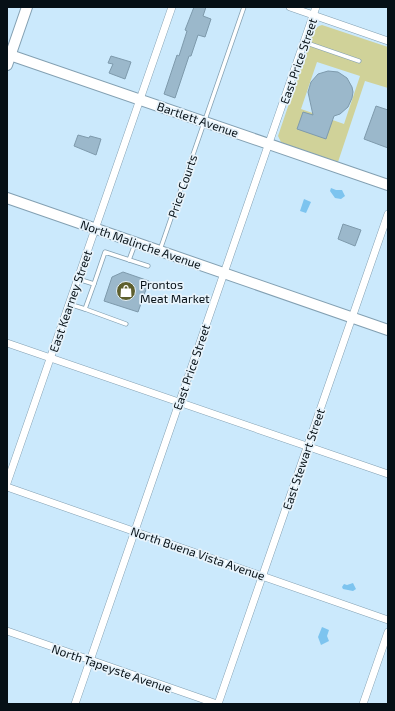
<svg xmlns="http://www.w3.org/2000/svg" width="395" height="711" font-family="'Exo 2',sans-serif">
<style>
.green{fill:#d0d299;fill-rule:evenodd}
.water{fill:#7dc4ef}
.building{fill:#9bb8cb;stroke:#7e9aac}
.lines{fill:none;stroke-linecap:round;stroke-linejoin:round}
.lane-casing{stroke:#83a0b2;stroke-width:5}
.street-casing{stroke:#83a0b2;stroke-width:8}
.secondary-casing{stroke:#83a0b2;stroke-width:12}
.lane{stroke:#fff;stroke-width:3.5}
.street{stroke:#fff;stroke-width:7}
.secondary{stroke:#fff;stroke-width:10}
.labels{text-anchor:middle;dominant-baseline:central;stroke-width:3.5;stroke-linejoin:round;paint-order:stroke}
.street-label{font-size:12px;fill:#061016;stroke:#e7f3fb}
.poi-label{font-size:12px;fill:#061016;stroke:#e7f3fb;text-anchor:start}
</style>
<rect width="100%" height="100%" fill="#cbe9fc"/>
<path class="green" d="M322 25 388 47V88L365 81 338 162 285 144 281 142 278 136 314 30 319 26ZM317 62 360 76 344 124 301 109Z"/>
<g class="water">
<polygon points="331,188 336,190 342,190 345,196 341,199 335,198 330,191"/>
<polygon points="304,199 311,202 306,213 300,211"/>
<polygon points="353,583 356,589 353,591 343,589 342,587 344,584 347,585"/>
<polygon points="322,627 329,630 327,636 329,641 321,645 318,637"/>
</g>
<g class="building">
<polygon points="194,7 206,7 203,16 211,19 205,37 198,35 191,56 189,56 175,98 164,94 177,55 179,56 187,31 185,30"/>
<polygon points="111,56 131,62 125,79 109,73 113,64 108,63"/>
<polygon points="328,71 338,72 347,78 352,87 353,92 352,98 348,107 340,114 334,116 326,139 297,129 303,112 313,115 308,92 311,82 318,74"/>
<polygon points="376,106 388,110 388,148 364,139"/>
<polygon points="78,135 89,138 90,136 101,139 96,155 74,146"/>
<polygon points="343,224 361,230 355,246 338,239"/>
<polygon points="123,272 149,281 138,312 104,301 112,277"/>
</g>
<g class="lines">
<g class="lane-casing">
<g id="lane">
<polyline points="304,42 359,61"/>
<polyline points="160,250 244,7"/>
<polyline points="129,260 135,244"/>
<polyline points="78,279 94,284 85,309 126,324"/>
<polyline points="94,284 105,252 148,266"/>
<polyline points="69,304 85,309"/>
</g>
</g>
<g class="street-casing">
<g id="street">
<polyline points="290,7 388,41"/>
<polyline points="7,343 388,474"/>
<polyline points="7,483 172,7"/>
<polyline points="7,487 388,620"/>
<polyline points="7,631 217,704"/>
<polyline points="75,704 316,7"/>
<polyline points="218,704 388,214"/>
<polyline points="363,704 388,632"/>
</g>
</g>
<g class="secondary-casing">
<g id="secondary">
<polyline points="7,54 388,185"/>
<polyline points="7,65 27,7"/>
<polyline points="7,198 388,330"/>
</g>
</g>
<use href="#lane" class="lane"/>
<use href="#street" class="street"/>
<use href="#secondary" class="secondary"/>
</g>
<defs>
<g id="shop-disc" transform="scale(1)"><circle r="9.5" fill="#5e5f2d" stroke="#e7f3fb"/><path d="M-5-2.5h2.3a2.7 3.5 0 0 1 5.4 0H5L5.5 6h-11ZM-1.5-2.5h3a1.5 2.3 0 0 0-3 0Z" fill="#fff"/></g>
</defs>
<g fill-rule="evenodd">
<use href="#shop-disc" x="126" y="291"/>
</g>
<g class="labels">
<g class="street-label">
<text transform="translate(298 61) rotate(-71)">East Price Street</text>
<text transform="translate(198 119) rotate(19)">Bartlett Avenue</text>
<text transform="translate(182 186) rotate(-71)">Price Courts</text>
<text transform="translate(141 244) rotate(19)">North Malinche Avenue</text>
<text transform="translate(70 301) rotate(-71)">East Kearney Street</text>
<text transform="translate(191 367) rotate(-71)">East Price Street</text>
<text transform="translate(303 459) rotate(-71)">East Stewart Street</text>
<text transform="translate(198 553) rotate(19)">North Buena Vista Avenue</text>
<text transform="translate(112 668) rotate(19)">North Tapeyste Avenue</text>
</g>
<g class="poi-label">
<text x="140" y="284">Prontos<tspan x="140" dy="14">Meat Market</tspan></text>
</g>
</g>
<rect width="395" height="711" fill="none" stroke="#061016" stroke-width="16"/>
</svg>
